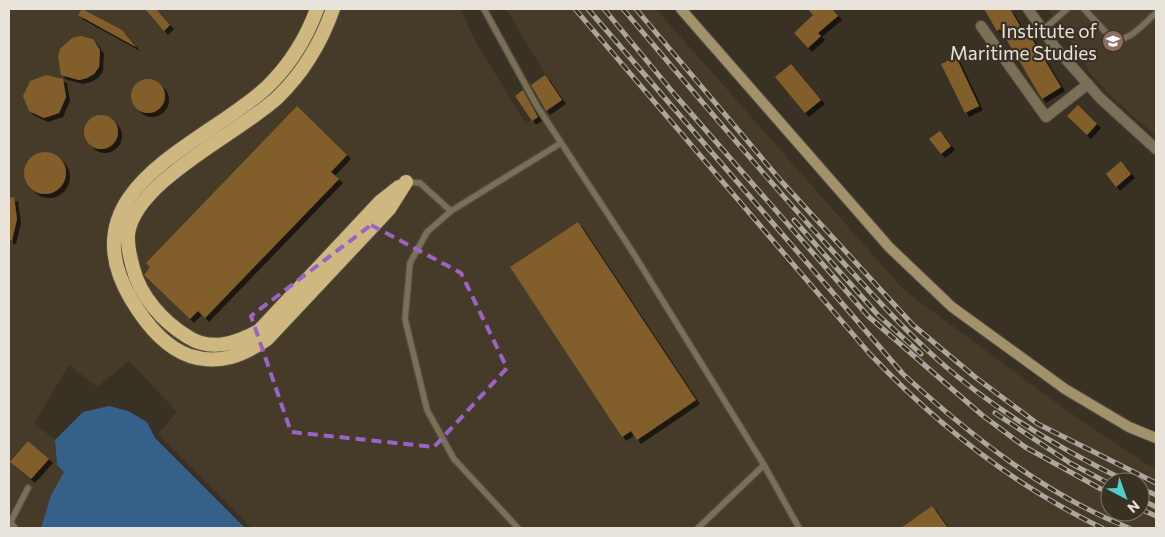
<svg xmlns="http://www.w3.org/2000/svg" width="1165" height="537" font-family="Commissioner,sans-serif">
<style>
.built{fill:#463a28;fill-rule:evenodd}
.water{fill:#35608a}
.building{fill:#825f29;filter:url(#shadow)}
.lines{fill:none;stroke-linecap:round;stroke-linejoin:round}
.service-casing{stroke:#554e41;stroke-width:8}
.minor-casing{stroke:#554e41;stroke-width:12}
.tertiary-casing{stroke:#554e41;stroke-width:12}
.secondary-casing{stroke:#554e41;stroke-width:12}
.trunk-casing{stroke:#554e41;stroke-width:16}
.service{stroke:#7a7058;stroke-width:5.5}
.minor{stroke:#7a7058;stroke-width:10}
.tertiary{stroke:#7a7058;stroke-width:10}
.secondary{stroke:#a2926b;stroke-width:10}
.trunk{stroke:#ceb880;stroke-width:14}
.rail-casing{stroke:#aca79d;stroke-width:5}
.rail{stroke:#393224;stroke-width:3;stroke-dasharray:9;stroke-linecap:butt}
.marked{fill:none;stroke:#9c63c7;stroke-width:4;stroke-dasharray:10 6;stroke-linejoin:round}
.labels{text-anchor:middle;dominant-baseline:central;stroke-width:4.5;stroke-linejoin:round;paint-order:stroke}
.poi-label{font-size:19px;fill:#e8e3db;stroke:#393224;text-anchor:end}
</style>
<defs>
<filter id="shadow"><feDropShadow dx="4" dy="4" stdDeviation="0" flood-color="#0009"/></filter>
</defs>
<rect width="100%" height="100%" fill="#393224"/>
<g class="built">
<path d="M9 9H461L474 39 526 124 559 97 506 9H656L904 290 1066 410 1145 463 1156 468V528H252L158 434 177 412 129 361 97 387 69 365 34 423 55 440 57 465 64 472 51 495 41 528H9ZM1110 482H1140V512H1110Z"/>
<polygon points="1048,9 1156,9 1156,136 1111,96 1091,74"/>
</g>
<polygon class="water" points="109,406 128,411 147,422 155,438 245,528 41,528 51,495 64,472 57,465 55,440 83,412"/>
<g class="building">
<polygon points="82,9 122,30 136,47 78,15"/>
<polygon points="145,9 156,9 170,25 164,31"/>
<polygon points="808,9 832,9 838,16 818,33 821,36 808,48 794,33 813,15"/>
<polygon points="984,9 1010,9 1023,31 1026,29 1061,87 1042,99 1000,29 997,31"/>
<polygon points="81,36 93,39 100,50 99,67 94,74 87,78 79,80 61,75 58,57 60,49 72,38"/>
<polygon points="956,57 979,106 965,113 941,64"/>
<polygon points="791,64 821,100 805,113 775,77"/>
<polygon points="46,75 63,79 66,97 59,113 44,118 29,111 23,96 30,81"/>
<polygon points="545,75 562,100 546,111 531,85"/>
<circle cx="148" cy="96" r="17"/>
<polygon points="523,90 538,117 532,121 515,96"/>
<polygon points="1078,105 1097,124 1087,135 1067,116"/>
<polygon points="297,106 347,155 331,172 339,179 205,318 198,311 190,319 144,275 150,267 146,263"/>
<circle cx="101" cy="132" r="17"/>
<polygon points="940,131 951,146 941,154 929,139"/>
<circle cx="45" cy="173" r="21"/>
<polygon points="1121,161 1131,174 1116,187 1106,174"/>
<polygon points="14,197 17,219 12,240 9,240 9,198"/>
<polygon points="578,222 696,400 637,440 631,431 622,437 510,267"/>
<polygon points="28,441 49,459 31,479 10,462"/>
<polygon points="932,506 948,528 901,528"/>
</g>
<g class="lines">
<g class="service-casing">
<g id="service">
<polyline points="484,9 537,106 632,251 764,465 799,528"/>
<path d="M1084 9 1113 40C1131 41 1143 24 1156 13"/>
<polyline points="1043,30 1067,9"/>
<polyline points="407,182 420,183 451,211"/>
<polyline points="9,520 15,528"/>
<polyline points="11,521 28,488"/>
<polyline points="518,528 454,459 427,410 405,319 410,263 427,232 451,211 561,143"/>
<polyline points="698,528 764,465"/>
</g>
</g>
<g class="minor-casing">
<polyline id="minor" points="981,26 1046,117 1088,84"/>
</g>
<g class="tertiary-casing">
<polyline id="tertiary" points="1028,9 1054,46 1100,98 1156,149"/>
</g>
<g class="secondary-casing">
<polyline id="secondary" points="681,9 889,247 952,307 1065,389 1129,427 1156,438"/>
</g>
<g class="trunk-casing">
<g id="trunk">
<path d="M317 9C306 39 289 66 266 88 202 146 66 189 131 299 144 321 164 347 190 356 220 365 242 356 267 339L389 209 406 182"/>
<path d="M333 9C321 43 303 73 277 98 239 133 135 181 128 234 127 245 130 257 133 268 140 296 163 322 188 337 211 352 237 343 259 331L380 202 399 187"/>
</g>
</g>
<use href="#service" class="service"/>
<use href="#minor" class="minor"/>
<use href="#tertiary" class="tertiary"/>
<use href="#secondary" class="secondary"/>
<use href="#trunk" class="trunk"/>
<g class="rail-casing">
<g id="rail">
<path d="M575 9 869 353C937 425 1013 485 1102 528"/>
<path d="M588 9 903 374C970 435 1044 494 1129 528"/>
<polyline points="604,9 676,96 868,316 982,415 1025,447 1110,494"/>
<path d="M623 9C691 89 758 169 828 246 864 285 899 325 938 360 995 411 1060 449 1128 482"/>
<polyline points="636,9 782,182 913,325 975,377 1038,424 1156,483"/>
<polyline points="794,220 878,315 921,354"/>
<polyline points="995,413 1070,463 1110,484"/>
<polyline points="1140,488 1156,495"/>
<polyline points="1140,499 1156,507"/>
<polyline points="1140,509 1156,516"/>
</g>
</g>
<use href="#rail" class="rail"/>
</g>
<path class="marked" d="M371 225 461 273 507 368 434 447 291 432 251 316Z"/>
<defs>
<g id="university-disc" transform="scale(1.125)"><circle r="9.5" fill="#8d6e63" stroke="#393224"/><path d="M0-5L7-2L0 1L-7-2ZM-4 1L0 2.5L4 1V4Q0 6-4 4Z" fill="#fff"/></g>
</defs>
<g fill-rule="evenodd">
<use href="#university-disc" x="1113" y="41"/>
</g>
<g class="labels">
<g class="poi-label">
<text x="1097" y="30">Institute of<tspan x="1097" dy="22">Maritime Studies</tspan></text>
</g>
</g>
<rect width="1165" height="537" fill="none" stroke="#e8e3db" stroke-width="20"/>
<g transform="translate(1125 497) rotate(139)"><circle r="24" fill="#393224" stroke="#7f796d"/>
<path d="M0-4L9 19L0 12L-9 19Z" fill="#53cdcb"/>
<text y="-8" font-size="14" font-weight="bold" text-anchor="middle" fill="#e8e3db">N</text>
</g>
</svg>
